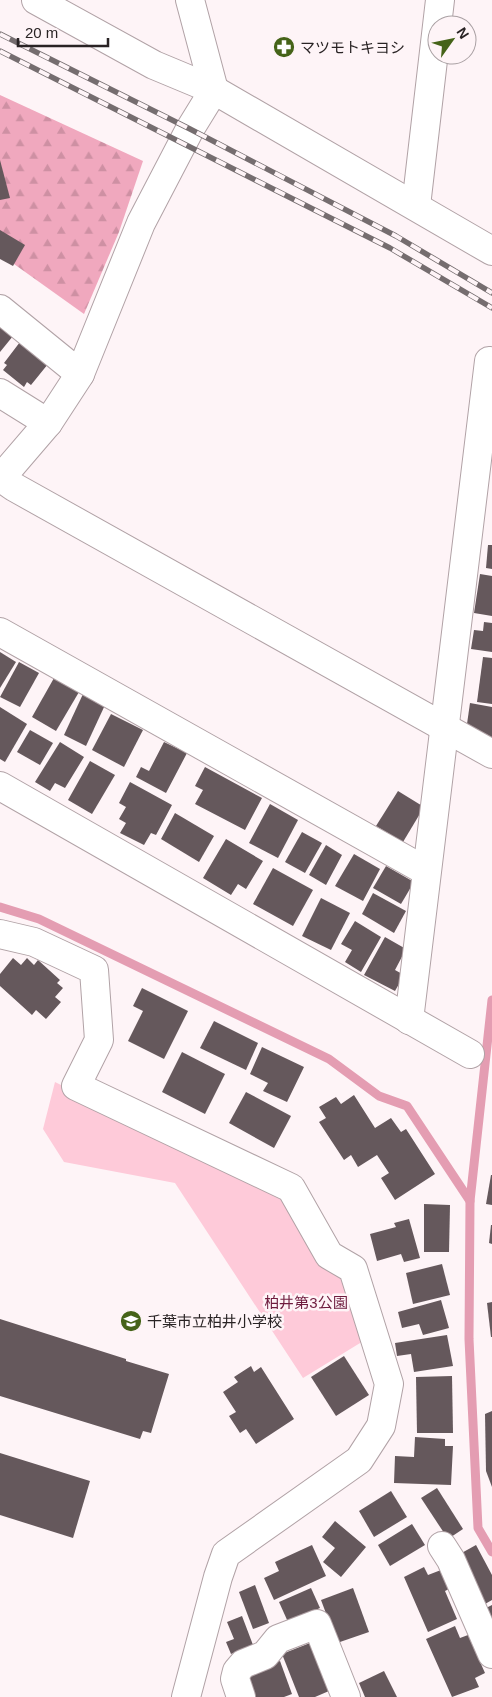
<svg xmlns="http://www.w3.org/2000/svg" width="492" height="1697" font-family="Arial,'Noto Sans JP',sans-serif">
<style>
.forest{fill:url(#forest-firs)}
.park{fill:#fecad9}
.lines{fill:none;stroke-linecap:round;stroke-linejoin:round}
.stream{stroke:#e49db2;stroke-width:9}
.building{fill:#65585c}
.minor-casing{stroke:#b1a2a6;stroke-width:30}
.minor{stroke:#fff;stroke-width:28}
.rail-casing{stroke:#756d6f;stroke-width:5.5}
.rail{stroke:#fef4f7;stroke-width:4;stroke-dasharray:11;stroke-linecap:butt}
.labels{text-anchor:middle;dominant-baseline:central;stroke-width:5;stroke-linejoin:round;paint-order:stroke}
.poi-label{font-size:15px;fill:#292324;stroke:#fef4f7;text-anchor:start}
.park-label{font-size:15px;fill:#6e1c3e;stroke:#fef4f7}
</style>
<defs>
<pattern id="forest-firs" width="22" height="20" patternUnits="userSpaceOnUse" patternTransform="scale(1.25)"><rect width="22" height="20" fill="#f0a8be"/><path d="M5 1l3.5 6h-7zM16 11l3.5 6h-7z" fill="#ce90a3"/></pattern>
</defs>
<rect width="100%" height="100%" fill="#fef4f7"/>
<polygon class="forest" points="0,95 143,161 119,232 84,314 0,254"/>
<polygon class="park" points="55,1082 286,1197 343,1270 365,1340 303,1378 175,1183 64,1162 43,1129"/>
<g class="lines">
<g class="stream">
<polyline points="0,907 39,919 329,1059 379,1096 407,1106 470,1201"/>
<polyline points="492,1000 470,1201 469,1339 478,1528 492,1552"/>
</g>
</g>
<g class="building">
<polygon points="0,160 10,198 0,200"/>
<polygon points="0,230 25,245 13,266 0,259"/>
<polygon points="0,326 13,336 0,352"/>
<polygon points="20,342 48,364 31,385 27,382 24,387 3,370 7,365 4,363"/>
<polygon points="488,545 492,545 492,569 486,568"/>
<polygon points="480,574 492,576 492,616 474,613"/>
<polygon points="484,622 492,623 492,652 471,649 474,630 483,631"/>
<polygon points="0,652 16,662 0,688"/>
<polygon points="483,657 492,658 492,704 477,702"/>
<polygon points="19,662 39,673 20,707 0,697"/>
<polygon points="54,678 79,692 56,731 32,717"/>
<polygon points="83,694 105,705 86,746 64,735"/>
<polygon points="470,703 492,707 492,740 467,724"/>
<polygon points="0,707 27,724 5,762 0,759"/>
<polygon points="111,714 143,730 124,767 92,750"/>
<polygon points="30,730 53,743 40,765 17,752"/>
<polygon points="60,742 84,757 65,788 55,783 50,791 35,782"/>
<polygon points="164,742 187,753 166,793 136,777 141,767 149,771"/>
<polygon points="90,761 115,775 92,814 68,800"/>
<polygon points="205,767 262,798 245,830 195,804 203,790 195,786"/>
<polygon points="130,782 172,805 156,835 151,833 144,845 120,833 126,823 119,819 126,807 119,803"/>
<polygon points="398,791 424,807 403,842 376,826"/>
<polygon points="270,804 298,820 278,858 249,843"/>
<polygon points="175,813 214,836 199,862 161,839"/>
<polygon points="302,832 322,843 305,873 285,862"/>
<polygon points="226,839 263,861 246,889 238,884 231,895 203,878"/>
<polygon points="326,845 342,855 326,885 309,875"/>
<polygon points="354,854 380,869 363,901 335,886"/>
<polygon points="386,866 414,882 401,904 373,888"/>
<polygon points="273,868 313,890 293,926 253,904"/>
<polygon points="373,893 406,911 394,933 362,914"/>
<polygon points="321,898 350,913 331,950 302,936"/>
<polygon points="355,921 381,937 361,972 345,962 352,950 341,944"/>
<polygon points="385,937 406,949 395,970 404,975 395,991 364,975"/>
<polygon points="13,958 21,965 27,958 34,965 38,960 60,980 57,983 63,988 55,997 61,1002 46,1019 36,1010 32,1015 0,986 0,974"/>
<polygon points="142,988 188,1011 164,1059 128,1041 143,1011 133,1006"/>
<polygon points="214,1021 258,1043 246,1070 200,1048"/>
<polygon points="262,1047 304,1067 287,1102 263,1091 268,1083 250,1074"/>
<polygon points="182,1052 225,1074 205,1114 162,1092"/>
<polygon points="246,1092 291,1116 274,1148 229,1123"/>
<polygon points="354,1095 375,1128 391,1118 401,1132 406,1129 435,1174 395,1200 381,1178 389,1173 377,1155 358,1167 351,1155 344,1160 319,1122 326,1118 319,1107 336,1097 341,1104"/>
<polygon points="491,1175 492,1175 492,1205 486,1204"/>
<polygon points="424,1204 450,1205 449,1252 424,1252"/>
<polygon points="409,1219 420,1258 404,1262 401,1254 377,1261 370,1234 396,1227 394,1223"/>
<polygon points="491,1225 492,1225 492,1244 489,1243"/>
<polygon points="442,1264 450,1295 413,1304 406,1273"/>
<polygon points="441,1300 449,1328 423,1335 419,1324 402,1328 398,1312"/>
<polygon points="492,1302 492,1337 491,1337 487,1303"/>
<polygon points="0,1319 126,1359 126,1361 169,1374 151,1433 143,1431 140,1439 0,1396"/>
<polygon points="447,1335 453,1366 414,1372 411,1354 397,1356 395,1343"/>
<polygon points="344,1356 369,1395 336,1416 311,1377"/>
<polygon points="251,1366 254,1372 261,1367 294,1419 256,1444 246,1429 240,1433 229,1416 236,1412 223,1392 238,1382 234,1377"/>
<polygon points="452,1376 453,1433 417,1433 416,1377"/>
<polygon points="492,1411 492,1487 486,1471 485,1414"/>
<polygon points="415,1437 445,1439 445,1446 453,1446 451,1485 394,1483 395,1456 414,1457"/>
<polygon points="0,1453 90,1481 73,1538 0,1515"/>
<polygon points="437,1488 463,1529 448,1539 421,1498"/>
<polygon points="391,1491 407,1517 374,1537 359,1511"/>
<polygon points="335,1521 366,1547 341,1577 323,1562 335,1548 322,1537"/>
<polygon points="412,1524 425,1545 390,1566 378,1545"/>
<polygon points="312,1545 326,1576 274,1600 264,1578 279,1571 275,1562"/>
<polygon points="476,1545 492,1575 492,1600 485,1604 458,1555"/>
<polygon points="424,1567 428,1575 441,1570 449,1589 445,1591 457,1619 428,1632 404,1577"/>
<polygon points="255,1585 269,1623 253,1629 239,1592"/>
<polygon points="311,1588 320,1608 288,1622 279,1602"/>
<polygon points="353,1588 369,1632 337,1643 321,1600"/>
<polygon points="492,1605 492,1634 482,1610"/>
<polygon points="242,1616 253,1645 231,1654 226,1642 234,1639 227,1622"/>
<polygon points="455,1626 460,1638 468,1635 485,1673 475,1678 479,1687 452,1697 426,1639"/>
<polygon points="310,1643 329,1691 315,1697 299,1697 282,1654"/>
<polygon points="280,1661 292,1694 284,1697 251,1697 248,1672"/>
<polygon points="384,1671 397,1697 365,1697 359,1683"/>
</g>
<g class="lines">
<g class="minor-casing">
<g id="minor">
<polyline points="36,0 154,65 214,90 492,251"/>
<polyline points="416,206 440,0"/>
<polyline points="0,309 80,374"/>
<polyline points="0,393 48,423"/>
<polyline points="1,478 14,487 492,754"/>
<polyline points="0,479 48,423 80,374 141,223 190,129 214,90 190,0"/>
<polyline points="0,632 426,871"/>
<polyline points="0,786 470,1054"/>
<polyline points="0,934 34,942 94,970 99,1040 76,1086 291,1188 329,1255 353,1269 389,1384 381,1426 359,1460 226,1554 218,1577 186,1697"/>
<polyline points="409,1020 489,361"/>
<polyline points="442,1546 451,1560 492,1654"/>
<polyline points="241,1697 235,1679 237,1671 243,1664 265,1655 278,1639 317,1624 346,1697"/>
</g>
</g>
<use href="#minor" class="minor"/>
<g class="rail-casing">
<g id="rail">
<polyline points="0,34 190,129 396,236 492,293"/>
<polyline points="0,51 390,248 492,308"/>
</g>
</g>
<use href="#rail" class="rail"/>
</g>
<defs>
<g id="pharmacy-disc" transform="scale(1.125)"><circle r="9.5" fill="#456318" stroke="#fef4f7"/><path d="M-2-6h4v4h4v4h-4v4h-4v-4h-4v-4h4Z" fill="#fff"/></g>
<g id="school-disc" transform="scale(1.125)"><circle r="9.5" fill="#456318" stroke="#fef4f7"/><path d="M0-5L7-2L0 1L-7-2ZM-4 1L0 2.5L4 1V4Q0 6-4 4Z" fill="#fff"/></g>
</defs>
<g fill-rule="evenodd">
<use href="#pharmacy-disc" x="284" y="47"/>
<use href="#school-disc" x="131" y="1321"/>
</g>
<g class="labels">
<g class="poi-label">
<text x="300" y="47">マツモトキヨシ</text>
<text x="147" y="1321">千葉市立柏井小学校</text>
</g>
<g class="park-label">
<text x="306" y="1302">柏井第3公園</text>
</g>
</g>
<g transform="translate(452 40) rotate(57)"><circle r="24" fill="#fef4f7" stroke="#a9a0a3"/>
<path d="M0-4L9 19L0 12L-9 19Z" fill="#456318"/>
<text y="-8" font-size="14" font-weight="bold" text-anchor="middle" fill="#292324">N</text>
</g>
<path d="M18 38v8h90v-8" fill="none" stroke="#292324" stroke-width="2.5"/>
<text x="25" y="38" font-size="15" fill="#292324" stroke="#fef4f7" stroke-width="4" paint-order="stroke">20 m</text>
</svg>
